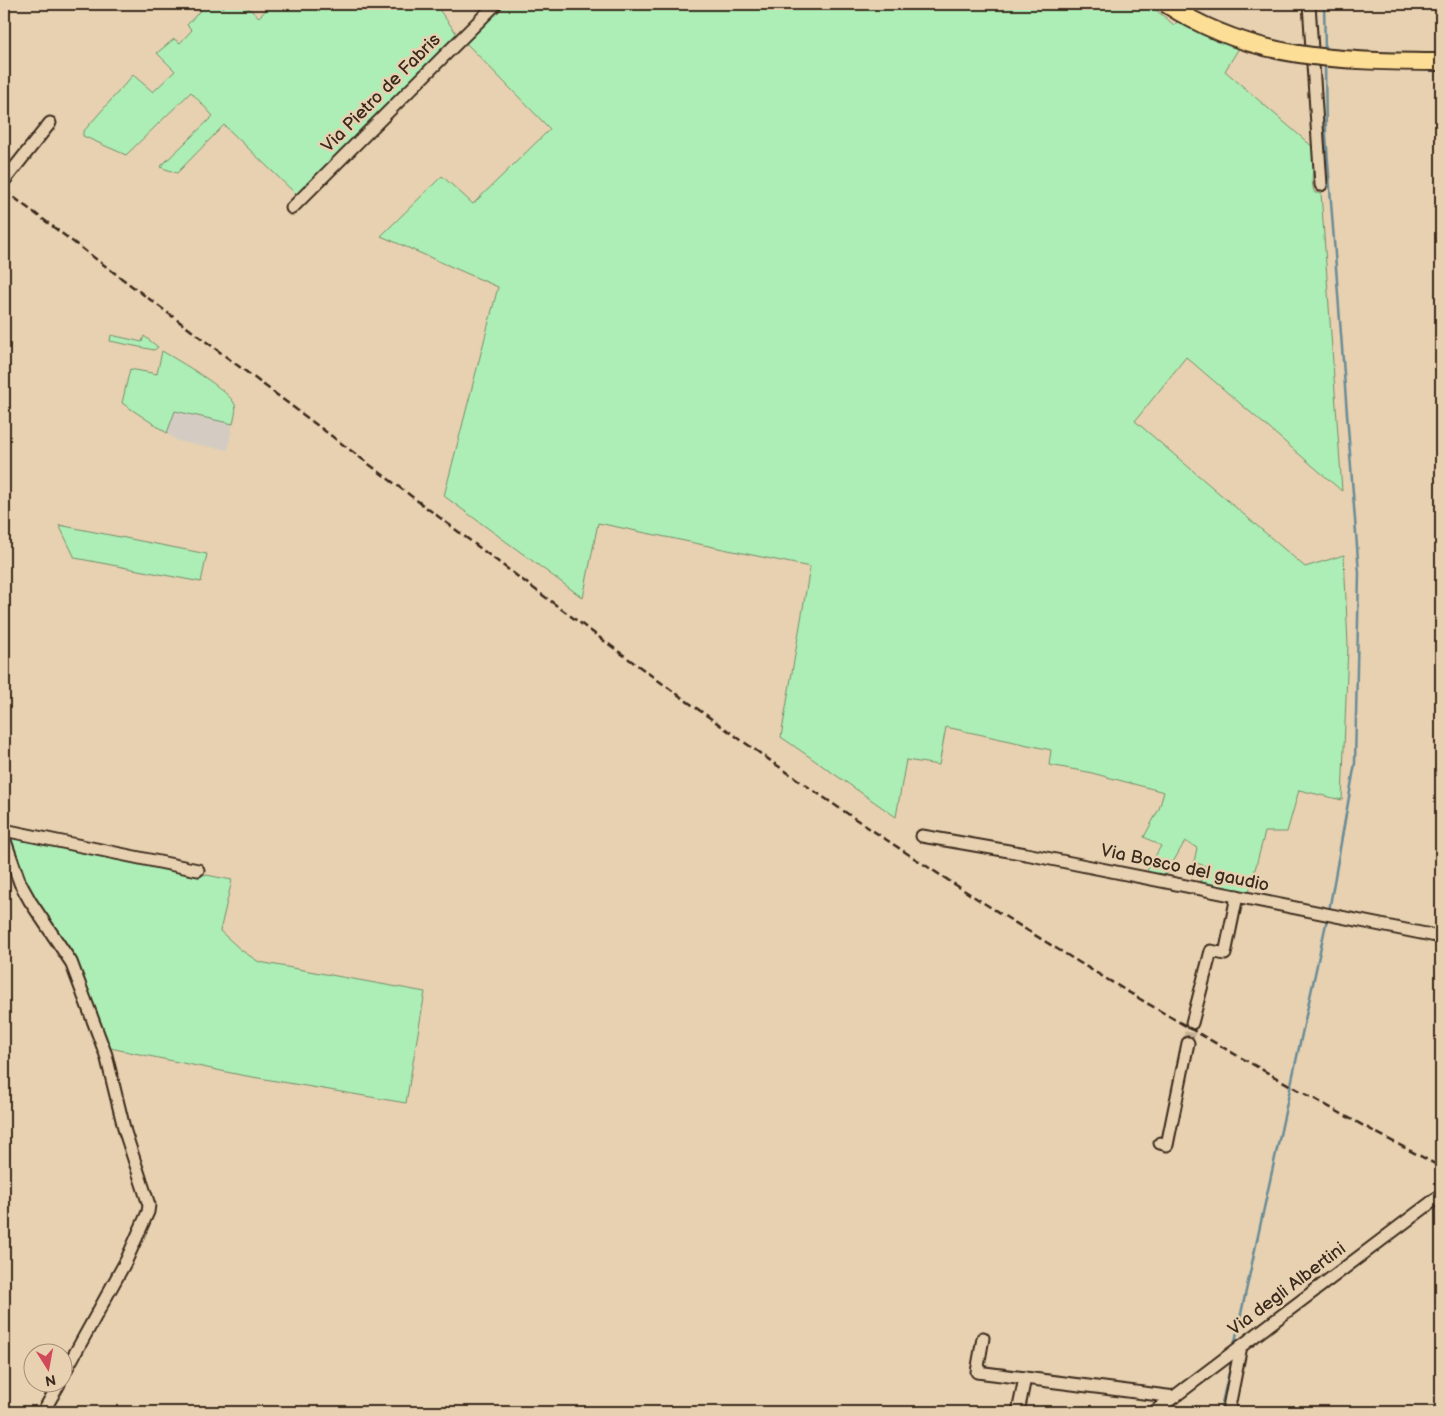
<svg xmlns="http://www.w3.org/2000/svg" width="1445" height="1416" font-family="'Balsamiq Sans',sans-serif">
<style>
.built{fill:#d4ccc3}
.green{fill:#aceeb6;stroke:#748c6a}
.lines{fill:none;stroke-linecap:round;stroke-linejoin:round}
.stream{stroke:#698c97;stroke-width:2.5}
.minor-tunnel{stroke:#c5b093;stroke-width:11;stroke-dasharray:11 5.5;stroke-linecap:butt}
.minor-casing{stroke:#3b2a1e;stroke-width:15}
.minor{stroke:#e7d1b0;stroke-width:11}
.rail{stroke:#3b2a1e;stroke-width:2.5;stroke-dasharray:8 4;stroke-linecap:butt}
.highway-bridge-casing{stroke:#3b2a1e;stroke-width:20;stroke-linecap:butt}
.highway-bridge{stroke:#fdde96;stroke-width:16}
.labels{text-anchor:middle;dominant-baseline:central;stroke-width:5;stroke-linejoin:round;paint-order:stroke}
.street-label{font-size:18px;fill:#3b2a1e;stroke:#e7d1b0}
</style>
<rect width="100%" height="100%" fill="#e7d1b0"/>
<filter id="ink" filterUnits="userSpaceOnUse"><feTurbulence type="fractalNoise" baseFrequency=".02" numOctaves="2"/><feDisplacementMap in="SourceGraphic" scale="10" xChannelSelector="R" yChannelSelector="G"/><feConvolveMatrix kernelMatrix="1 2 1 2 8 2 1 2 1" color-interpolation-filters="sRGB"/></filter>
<g filter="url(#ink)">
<polygon class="built" points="174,411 233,424 228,450 177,441 167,433"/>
<g class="green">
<polygon points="206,4 218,4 223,8 227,4 243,4 259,17 272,4 435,4 459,37 355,137 298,196 224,125 177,173 160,167 213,116 191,92 126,155 83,136 83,132 133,75 153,92 175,71 157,53 174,39 180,43 192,30 187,25"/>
<path d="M501 4H1149L1174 25 1179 20 1239 48 1225 71 1314 148 1316 165C1311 170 1311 186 1315 193H1321L1342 491 1186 357 1135 421 1305 567 1344 555 1348 646 1342 800 1299 790 1287 832H1265L1248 896 1199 886 1205 866 1194 862 1197 848 1185 841 1163 880 1144 876 1161 846 1144 837 1159 809 1164 792 1088 772 1049 765 1051 750 946 727 939 765 906 760 896 817 781 737 810 567 598 523 583 598 444 496 498 287 381 236 442 176 473 204 550 129 465 42Z"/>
<polygon points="111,335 142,342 144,336 158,347 154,350 110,341"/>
<path d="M162 351C177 360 230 390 235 405 237 410 234 418 233 424L175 411 167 433 122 403 130 369 157 374Z"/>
<polygon points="59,525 207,554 201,582 75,558"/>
<polygon points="12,837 232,880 220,931 241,950 259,962 425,992 406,1103 241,1075 110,1048 79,973 70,975 4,839"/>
</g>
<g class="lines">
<g class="stream">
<polyline points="1324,4 1325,52"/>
<polyline points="1325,63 1326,135 1359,573 1355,763 1329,911"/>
<polyline points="1234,1346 1327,919"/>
<polyline points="1220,1412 1232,1359"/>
</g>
<polyline class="minor-tunnel" points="1188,1043 1192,1023"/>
<g class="minor-casing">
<g id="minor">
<polyline points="1309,4 1321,185"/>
<polyline points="4,181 50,123"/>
<polyline points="292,208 496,4"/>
<polyline points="4,830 198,870"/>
<polyline points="922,836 1026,854 1441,937"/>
<polyline points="4,838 20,883 30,901 71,962 106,1055 125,1132 149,1205 148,1212 126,1261 62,1377"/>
<polyline points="1192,1023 1211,951 1225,954 1237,896"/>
<polyline points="1160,1143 1167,1145 1188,1043"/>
<polyline points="983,1338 977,1372 1175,1397"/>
<polyline points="43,1412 59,1384"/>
<polyline points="1018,1412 1025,1378"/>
<polyline points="1154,1412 1441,1195"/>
<polyline points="1228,1412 1241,1346"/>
</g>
</g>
<use href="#minor" class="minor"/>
<path class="rail" d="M4 190C144 295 284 400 423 505 563 611 703 716 848 814 1039 943 1237 1060 1441 1167"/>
<g class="highway-bridge-casing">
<path id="highway-bridge" d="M1166 4C1253 61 1341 61 1441 62"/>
</g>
<use href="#highway-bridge" class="highway-bridge"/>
</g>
</g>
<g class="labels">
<g class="street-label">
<text transform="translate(381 93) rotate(-45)">Via Pietro de Fabris</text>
<text transform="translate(1185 868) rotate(12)">Via Bosco del gaudio</text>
<text transform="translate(1287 1289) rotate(-37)">Via degli Albertini</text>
</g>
</g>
<rect width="1445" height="1416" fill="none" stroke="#e7d1b0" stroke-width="20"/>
<rect x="10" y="10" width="1425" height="1396" fill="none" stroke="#3b2a1e" stroke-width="2" filter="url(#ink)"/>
<g transform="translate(48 1368) rotate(169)"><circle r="24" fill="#e7d1b0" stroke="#a28e76"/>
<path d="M0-4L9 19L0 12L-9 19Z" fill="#d1495b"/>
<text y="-8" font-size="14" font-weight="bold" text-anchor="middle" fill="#3b2a1e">N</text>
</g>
</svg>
